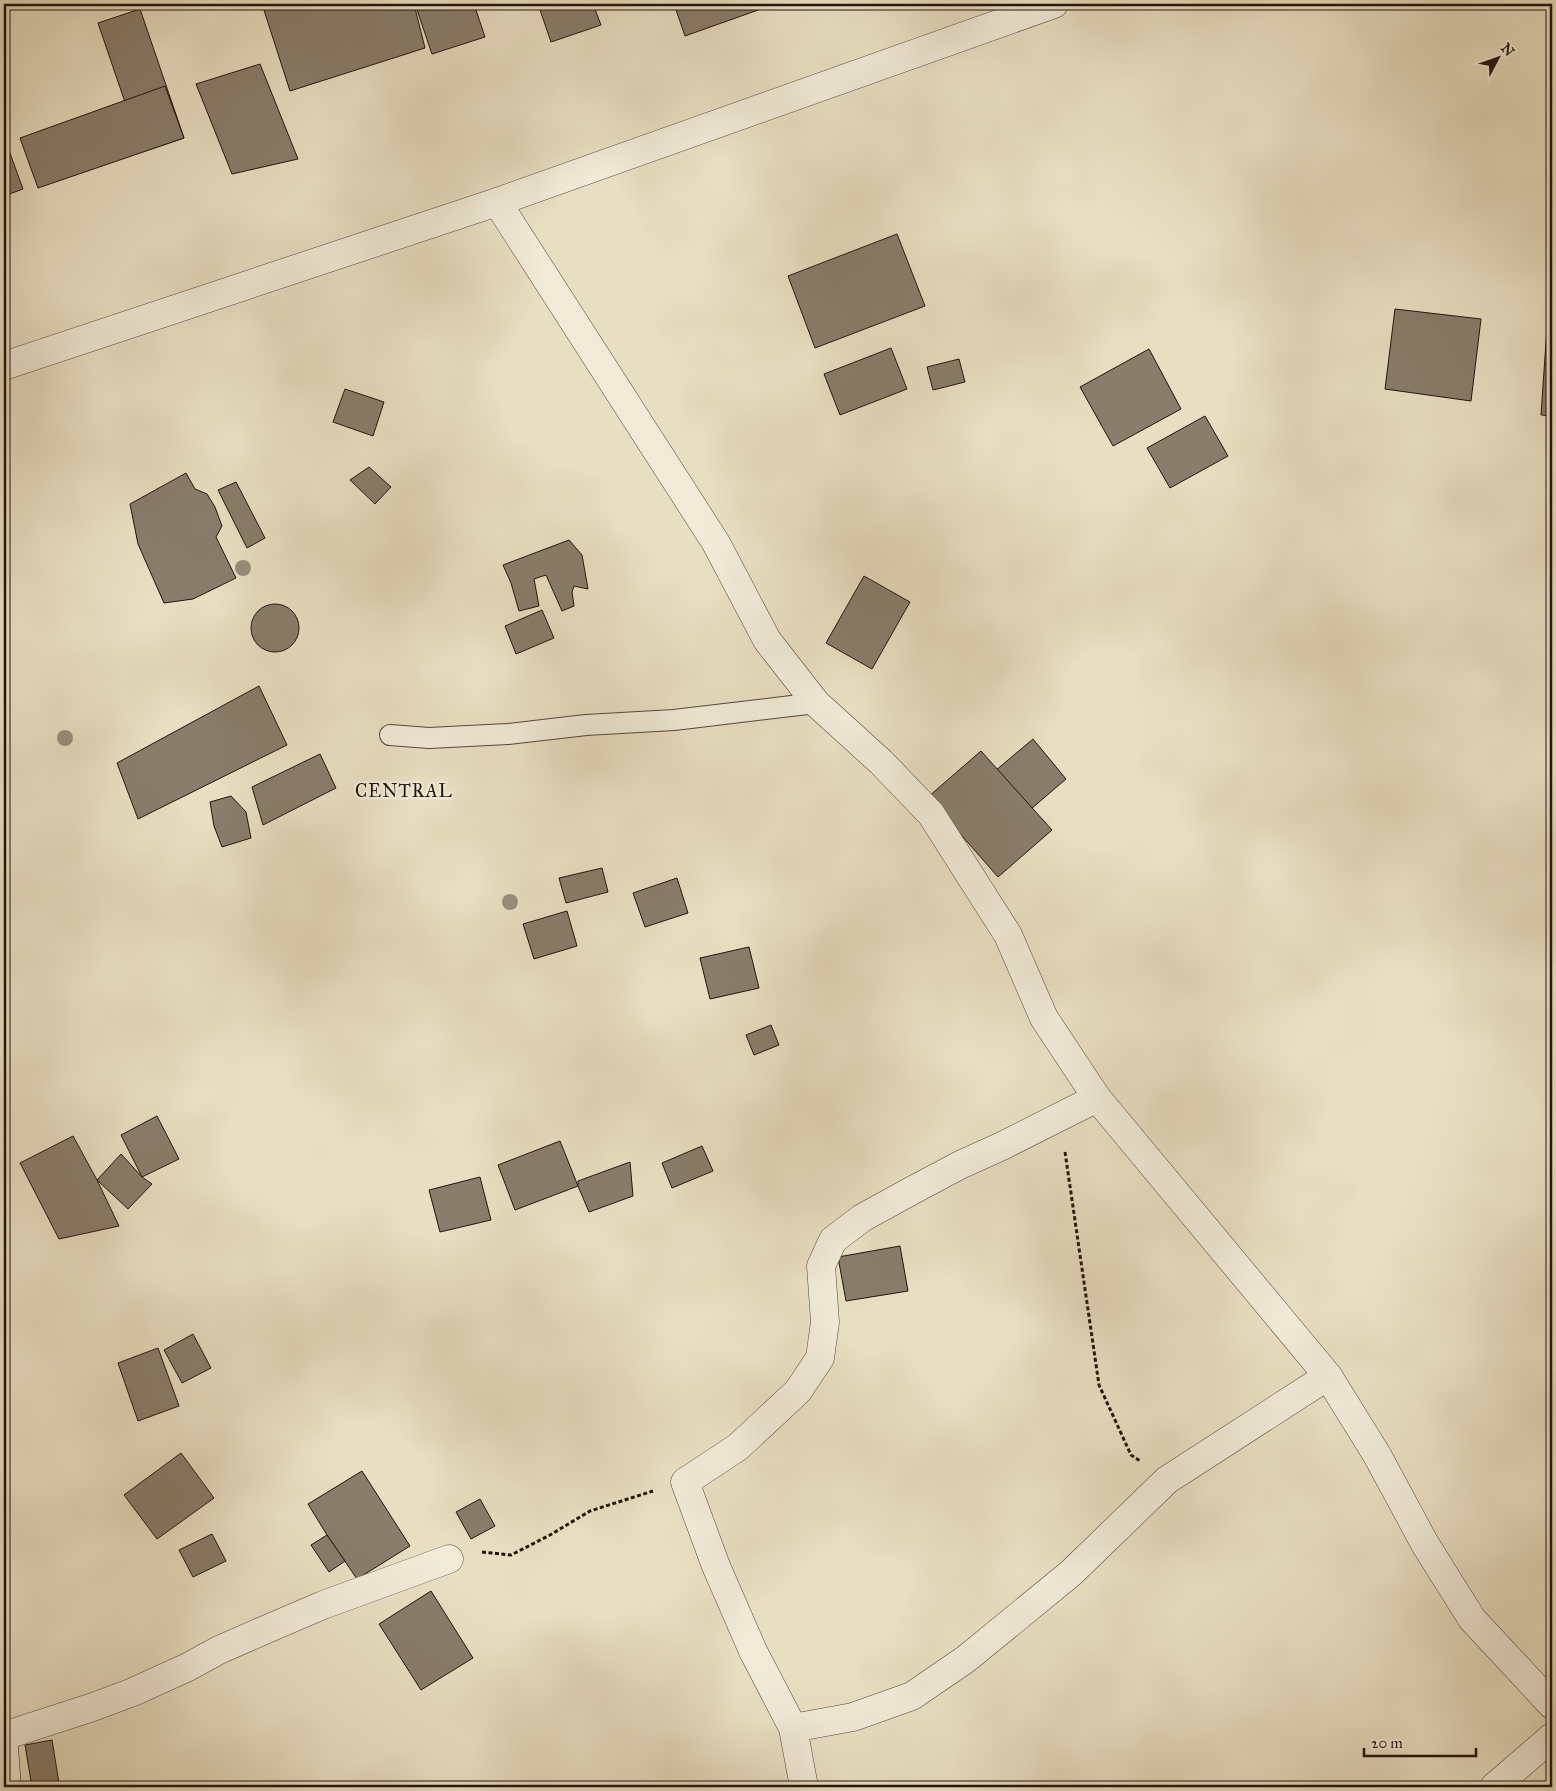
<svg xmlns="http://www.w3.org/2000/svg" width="1556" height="1791" font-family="'IM FELL Great Primer',serif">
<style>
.building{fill:#897d6b;stroke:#22140d}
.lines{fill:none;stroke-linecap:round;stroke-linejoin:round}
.lane-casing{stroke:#54463a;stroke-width:22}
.street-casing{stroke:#54463a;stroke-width:29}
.secondary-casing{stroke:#22140d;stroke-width:29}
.path{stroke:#22140d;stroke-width:3;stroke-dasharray:4 2.5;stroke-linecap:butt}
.lane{stroke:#f0ead7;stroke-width:20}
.street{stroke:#f0ead7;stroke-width:28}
.secondary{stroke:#f0ead7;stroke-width:28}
.tree{fill:#9a8f7b}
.labels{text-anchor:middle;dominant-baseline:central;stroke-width:4.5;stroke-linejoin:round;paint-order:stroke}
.quarter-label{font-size:18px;letter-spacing:1px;fill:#22140d;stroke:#f0ead7}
</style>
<rect width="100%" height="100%" fill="#e8dec1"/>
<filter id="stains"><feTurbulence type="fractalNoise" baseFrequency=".004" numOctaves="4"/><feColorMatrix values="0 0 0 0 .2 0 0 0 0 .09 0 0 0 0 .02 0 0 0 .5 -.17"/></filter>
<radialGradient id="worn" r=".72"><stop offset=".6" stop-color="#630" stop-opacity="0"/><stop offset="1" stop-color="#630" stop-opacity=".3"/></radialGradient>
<g class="building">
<polygon points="262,4 414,4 425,48 290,91"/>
<polygon points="415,4 474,4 485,37 432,54"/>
<polygon points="538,4 593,4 601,25 551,42"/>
<polygon points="674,4 775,4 685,36"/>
<polygon points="140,9 184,138 142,152 98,23"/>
<polygon points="260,64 298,159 232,174 196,84"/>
<polygon points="165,86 184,138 38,188 20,138"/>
<polygon points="7,145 23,189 4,196 4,146"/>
<polygon points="897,234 925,306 815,348 788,276"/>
<polygon points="1395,309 1481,319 1471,401 1385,389"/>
<polygon points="1547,327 1552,328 1552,416 1541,415"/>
<polygon points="891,348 907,389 840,415 824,374"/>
<polygon points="1149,349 1181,409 1113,446 1080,387"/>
<polygon points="959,359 965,382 933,390 927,367"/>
<polygon points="345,389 384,402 373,436 333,422"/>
<polygon points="1205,416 1228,456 1170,488 1147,448"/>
<polygon points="369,467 391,487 375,504 350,480"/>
<polygon points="186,473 195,489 207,494 215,507 222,526 216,537 236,578 193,599 164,603 138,544 130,504"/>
<polygon points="236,482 265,538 247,548 218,490"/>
<polygon points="569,540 582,555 588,589 574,586 572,592 574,606 562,611 546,575 534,579 539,606 519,611 511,583 503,565"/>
<polygon points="864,576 910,602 872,669 826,643"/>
<circle cx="275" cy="628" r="24"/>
<polygon points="542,610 554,638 516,654 505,626"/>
<polygon points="259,686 287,745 138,819 117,763"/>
<polygon points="1033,739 1066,779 1010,827 976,787"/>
<polygon points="981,751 1052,830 998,877 928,797"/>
<polygon points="320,754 336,788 263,825 252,787"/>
<polygon points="231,796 246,812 251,838 222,847 214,826 210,802"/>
<polygon points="602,868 608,892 566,903 559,878"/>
<polygon points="677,878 688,913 645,927 633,893"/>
<polygon points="567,911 577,946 534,959 523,924"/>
<polygon points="749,947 759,988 710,999 700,958"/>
<polygon points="771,1025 779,1045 754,1055 746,1035"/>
<polygon points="157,1116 179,1159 142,1177 121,1135"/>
<polygon points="73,1136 97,1180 119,1226 59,1239 20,1163"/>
<polygon points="560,1141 578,1186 515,1210 498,1165"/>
<polygon points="702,1146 713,1171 672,1188 662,1163"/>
<polygon points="121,1154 142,1177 152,1184 128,1209 97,1180"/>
<polygon points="630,1162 633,1196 589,1212 578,1186 578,1181"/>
<polygon points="480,1177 491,1220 440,1232 429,1190"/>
<polygon points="900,1246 908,1291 846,1301 838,1257"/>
<polygon points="193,1334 211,1368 182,1383 164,1350"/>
<polygon points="158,1348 179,1406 138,1421 118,1363"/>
<polygon points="181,1453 214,1498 157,1539 124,1495"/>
<polygon points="362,1471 410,1546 357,1579 327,1535 308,1504"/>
<polygon points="480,1499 495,1526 471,1539 456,1512"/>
<polygon points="212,1534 226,1561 193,1577 179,1550"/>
<polygon points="327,1535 345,1561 329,1572 311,1545"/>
<polygon points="431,1591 473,1658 421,1690 379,1624"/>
<polygon points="52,1740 59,1783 32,1787 25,1745"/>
</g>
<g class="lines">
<g class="lane-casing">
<polyline id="lane" points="390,735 429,738 508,734 586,725 674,720 816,703"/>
</g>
<g class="street-casing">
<g id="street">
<polyline points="497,202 716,543 767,640 816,703 881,762 931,814 1008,935 1044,1018 1097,1098 1328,1376 1377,1455 1425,1544 1472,1619 1552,1705"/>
<polyline points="4,366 497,202 1054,4"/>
<polyline points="793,1728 853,1717 912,1696 966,1659 1071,1573 1167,1480 1328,1376"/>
<polyline points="4,1736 93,1707 133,1692 188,1667 219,1650 267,1629 323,1605 449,1559"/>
<polyline points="804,1787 793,1728 753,1651 716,1566 685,1482 738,1447 798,1391 820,1358 825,1322 821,1266 833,1240 862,1218 913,1190 960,1165 1002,1146 1097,1098"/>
<polyline points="1494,1787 1552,1737"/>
</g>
</g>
<g class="secondary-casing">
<polyline id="secondary" points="4,1747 7,1787"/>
</g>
<g class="path">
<polyline points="1065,1152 1099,1385 1131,1455 1140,1461"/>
<polyline points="482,1552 511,1555 550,1535 590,1511 653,1491"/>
</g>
<use href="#lane" class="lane"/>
<use href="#street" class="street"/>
<use href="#secondary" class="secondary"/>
</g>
<g class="tree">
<circle cx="243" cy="568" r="8"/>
<circle cx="65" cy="738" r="8"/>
<circle cx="510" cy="902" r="8"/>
</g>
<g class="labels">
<g class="quarter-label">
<text x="404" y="791">CENTRAL</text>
</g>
</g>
<rect width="1556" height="1791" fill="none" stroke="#e8dec1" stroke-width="20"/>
<rect x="5" y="5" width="1546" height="1781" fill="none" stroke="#22140d" stroke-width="2.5"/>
<rect x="10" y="10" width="1536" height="1771" fill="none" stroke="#22140d"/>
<g transform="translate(1498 58) rotate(49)" stroke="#f0ead7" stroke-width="4" paint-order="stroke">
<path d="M0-4L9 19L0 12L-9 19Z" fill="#22140d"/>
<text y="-8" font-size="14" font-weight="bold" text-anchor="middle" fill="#22140d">N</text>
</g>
<path d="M1364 1748v8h112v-8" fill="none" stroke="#22140d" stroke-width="2.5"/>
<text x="1371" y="1748" font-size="15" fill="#22140d" stroke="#f0ead7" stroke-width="4" paint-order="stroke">20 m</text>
<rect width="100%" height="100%" filter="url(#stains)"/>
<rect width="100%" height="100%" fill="url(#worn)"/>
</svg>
